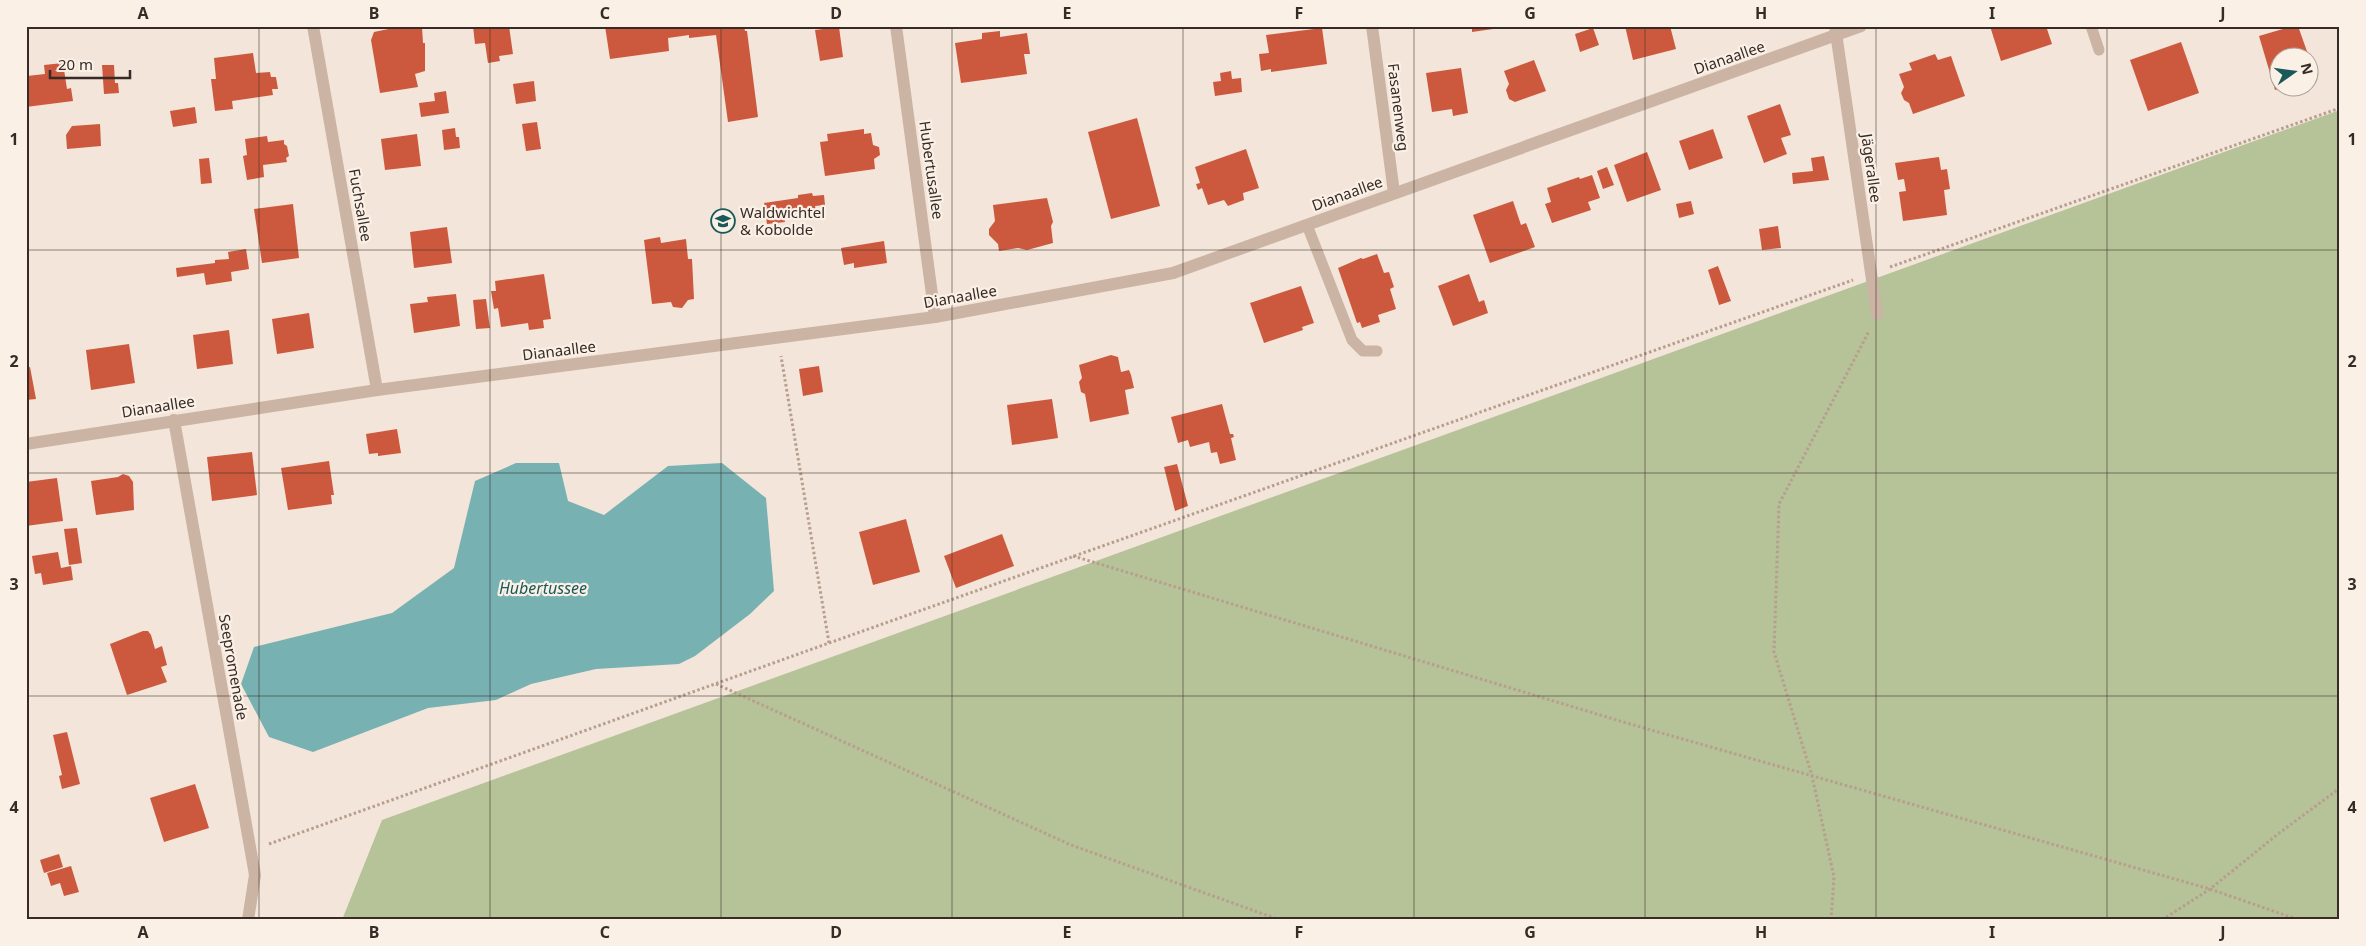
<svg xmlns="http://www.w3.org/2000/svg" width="2366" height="946" font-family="'Noto Sans',sans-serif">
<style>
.green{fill:#b6c298}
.water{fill:#77b1b1}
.building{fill:#cc593d}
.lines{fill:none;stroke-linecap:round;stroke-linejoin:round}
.path{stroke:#b79e8f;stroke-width:3;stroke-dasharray:2.5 2.5;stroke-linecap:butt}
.lane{stroke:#cbb4a4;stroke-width:11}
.street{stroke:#cbb4a4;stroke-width:12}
.grid{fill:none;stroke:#362b26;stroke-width:1;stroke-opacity:0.55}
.labels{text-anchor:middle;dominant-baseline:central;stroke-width:4.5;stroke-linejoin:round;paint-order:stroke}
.street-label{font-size:15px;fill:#362b26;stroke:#faf0e6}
.poi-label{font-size:15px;fill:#362b26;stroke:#faf0e6;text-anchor:start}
.water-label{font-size:16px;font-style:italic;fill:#1a595a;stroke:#faf0e6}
.neatline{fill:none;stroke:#362b26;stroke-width:2}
.grid-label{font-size:16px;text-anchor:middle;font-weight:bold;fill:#362b26}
</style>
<rect width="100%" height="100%" fill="#f3e5d9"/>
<polygon class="green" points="2340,110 2340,920 342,920 382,820"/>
<polygon class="water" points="516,463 559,463 568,501 604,515 668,466 722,463 766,498 774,591 750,614 695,656 679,664 596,669 531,684 496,700 428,708 313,752 269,737 241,684 254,647 392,613 454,568 475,481"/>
<g class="building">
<polygon points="403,26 422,27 423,43 425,43 425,71 415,74 418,87 380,93 371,40 374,32"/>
<polygon points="473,26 509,26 513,54 499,56 500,61 488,63 485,43 475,44"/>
<polygon points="605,26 744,26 745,31 747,31 758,117 728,122 716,35 689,38 689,35 668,38 669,51 610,59"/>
<polygon points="1472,26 1507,26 1507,27 1472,32"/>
<polygon points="1625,26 1670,26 1676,49 1633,60"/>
<polygon points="1990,26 2046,26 2052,44 2001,61"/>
<polygon points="2293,26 2298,26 2315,74 2308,77 2308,58 2278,58 2278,88 2282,88 2275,90 2259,36"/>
<polygon points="839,27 843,57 820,61 815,30"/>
<polygon points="1322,28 1327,64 1271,72 1271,69 1261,71 1259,54 1269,53 1266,35"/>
<polygon points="1593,28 1599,45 1580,52 1575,34"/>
<polygon points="1000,31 1000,37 1027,33 1030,54 1024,54 1027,74 961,83 955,43 982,39 982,33"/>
<polygon points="2181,42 2199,93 2148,111 2130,60"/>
<polygon points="253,53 256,73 270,72 271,77 276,77 278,89 272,89 273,95 232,101 233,109 215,111 211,79 216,79 214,58"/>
<polygon points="1935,54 1938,60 1951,56 1965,96 1913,114 1909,103 1904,100 1901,93 1904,87 1899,74 1912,70 1909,63"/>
<polygon points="1534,60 1546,91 1515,102 1509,99 1506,90 1509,84 1504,71"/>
<polygon points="63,63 67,89 71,88 73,101 26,107 26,94 29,94 27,76 45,74 44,65"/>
<polygon points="102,65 114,65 115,83 118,83 119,93 104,94"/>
<polygon points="1461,68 1468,113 1453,116 1452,109 1432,112 1426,73"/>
<polygon points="1231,71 1232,79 1241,78 1242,92 1215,96 1213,82 1221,81 1220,73"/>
<polygon points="534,81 536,101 516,104 513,84"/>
<polygon points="446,91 449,113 421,117 419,103 435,101 434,93"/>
<polygon points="1780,104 1791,135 1781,138 1787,154 1764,163 1747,116"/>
<polygon points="195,107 197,123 173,127 170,111"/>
<polygon points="1137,118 1160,206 1111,219 1088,132"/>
<polygon points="537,122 541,149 526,151 522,124"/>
<polygon points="100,124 101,146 67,149 66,135 72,126"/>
<polygon points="455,128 456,137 459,137 460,148 444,150 442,130"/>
<polygon points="864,129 864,134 871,133 873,145 879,147 880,155 874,159 875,169 825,176 820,142 828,141 827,134"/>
<polygon points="1713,129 1723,158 1689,170 1679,141"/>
<polygon points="417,134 421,166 385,170 381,139"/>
<polygon points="267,136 268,142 284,140 284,144 287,146 289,156 286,158 287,162 263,165 264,177 247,180 243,156 247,155 245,139"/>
<polygon points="1246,149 1259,188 1243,193 1244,200 1228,206 1224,200 1208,205 1202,188 1198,190 1196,184 1200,183 1195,167"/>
<polygon points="1647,152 1661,190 1627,202 1614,165"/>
<polygon points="1824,156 1829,180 1793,184 1792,173 1813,171 1811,158"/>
<polygon points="1939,157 1941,170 1947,169 1950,189 1944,190 1947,215 1903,221 1899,192 1906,191 1904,179 1898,180 1895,163"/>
<polygon points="209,158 212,183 201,184 199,159"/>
<polygon points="1607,167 1614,185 1603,189 1597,171"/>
<polygon points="1592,175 1600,198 1588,202 1591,210 1552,223 1545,204 1551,202 1547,188 1579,177 1580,179"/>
<polygon points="812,193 813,196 824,195 825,205 815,206 816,211 797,214 796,210 783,212 785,222 767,224 764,203 798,198 798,195"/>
<polygon points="1047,198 1053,222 1051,226 1053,243 1027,250 1018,248 999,251 998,244 989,235 989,229 995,221 993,205"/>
<polygon points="1513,201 1521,225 1526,223 1535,247 1490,263 1473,215"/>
<polygon points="1691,201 1694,214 1679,218 1676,204"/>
<polygon points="293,204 299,258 262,263 254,209"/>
<polygon points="1778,226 1781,248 1762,250 1759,229"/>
<polygon points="447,227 452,263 414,268 410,232"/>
<polygon points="660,237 661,243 686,239 688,259 692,259 694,299 688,300 682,308 673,307 671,302 652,304 644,240"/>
<polygon points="884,241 887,263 854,268 854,263 844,265 841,248"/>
<polygon points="246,249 249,269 231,272 232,281 206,285 204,273 177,277 176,268 215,263 215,260 229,259 228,252"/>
<polygon points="1377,254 1384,273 1389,272 1394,287 1390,289 1396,309 1378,315 1380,322 1362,328 1360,322 1357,323 1338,268 1361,258 1363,259"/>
<polygon points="1718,266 1731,301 1719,305 1708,270"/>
<polygon points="544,274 551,319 543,320 544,328 529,330 528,323 501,327 498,308 494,309 491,291 496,291 495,281"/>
<polygon points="1469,274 1479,302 1484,300 1488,313 1453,326 1438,286"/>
<polygon points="1301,286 1314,323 1302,327 1303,330 1264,343 1250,303"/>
<polygon points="456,294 460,326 414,333 410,304 428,302 427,297"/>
<polygon points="486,299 490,328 476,329 473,300"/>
<polygon points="309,313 314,348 277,354 272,319"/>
<polygon points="229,330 233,364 197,369 193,335"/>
<polygon points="129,344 135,383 91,390 86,350"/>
<polygon points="1111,355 1118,357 1121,372 1129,370 1131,375 1134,388 1125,390 1129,414 1090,422 1085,394 1081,392 1079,382 1082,378 1079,365"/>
<polygon points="819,366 823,392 803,396 799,369"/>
<polygon points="30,367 36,399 26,400 26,368"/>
<polygon points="1052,399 1058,438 1012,445 1007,405"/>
<polygon points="1222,404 1230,434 1233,434 1234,437 1231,438 1236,460 1220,464 1217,452 1211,453 1209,442 1190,447 1188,440 1178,443 1171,417"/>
<polygon points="397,429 401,453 378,456 378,453 369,454 366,434"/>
<polygon points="252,452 257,495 212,501 207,457"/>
<polygon points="329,461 334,495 331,495 332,504 288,510 281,468"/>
<polygon points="1177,464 1188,506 1175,511 1164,467"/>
<polygon points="123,474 129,476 133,482 134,510 96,515 91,481 118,477"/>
<polygon points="57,478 63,521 26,526 26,482"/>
<polygon points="906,519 920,572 873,585 859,532"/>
<polygon points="77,528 82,563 69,565 64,529"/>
<polygon points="1002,534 1014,566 956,588 944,556"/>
<polygon points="58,552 61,568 71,566 73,580 43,585 41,573 35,574 32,556"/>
<polygon points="143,631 148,631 151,635 155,649 162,646 167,665 161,667 167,682 127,695 110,644"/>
<polygon points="67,732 80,784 62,789 59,776 62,775 53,735"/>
<polygon points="195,784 209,828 164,842 150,798"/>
<polygon points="59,854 63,867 44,873 40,860"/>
<polygon points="71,866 79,892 64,896 60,883 51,886 47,873"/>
</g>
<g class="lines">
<g class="path">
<polyline points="1890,267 2340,108"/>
<polyline points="1073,556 1630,724 2210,889 2299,920"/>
<polyline points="829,643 1853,280"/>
<polyline points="716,684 1071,845 1280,920"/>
<polyline points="269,844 829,643 781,356"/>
<polyline points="1831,920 1834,877 1812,776 1774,652 1779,504 1869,331"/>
<polyline points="2162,920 2210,889 2278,834 2340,788"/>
</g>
<g class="lane">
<polyline points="2091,26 2099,50"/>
<polyline points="1307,225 1352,340 1363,351 1377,351"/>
</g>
<g class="street">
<polyline points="313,26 377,390"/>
<polyline points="896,26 935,317"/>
<polyline points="1372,26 1394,193"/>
<polyline points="1835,26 1877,314"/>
<polyline points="174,420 255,875 248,920"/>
<polyline points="26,444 377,390 935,317 1173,273 1861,26"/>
</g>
</g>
<path class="grid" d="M259 26V920M490 26V920M721 26V920M952 26V920M1183 26V920M1414 26V920M1645 26V920M1876 26V920M2107 26V920M26 250H2340M26 473H2340M26 696H2340"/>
<defs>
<g id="school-ring" transform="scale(1.25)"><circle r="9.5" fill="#faf0e6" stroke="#1a595a" stroke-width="1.5"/><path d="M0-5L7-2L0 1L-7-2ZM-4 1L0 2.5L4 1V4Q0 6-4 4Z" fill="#1a595a"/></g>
</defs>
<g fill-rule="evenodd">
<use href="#school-ring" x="723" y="221"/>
</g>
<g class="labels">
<g class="street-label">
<text transform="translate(1729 57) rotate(-19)">Dianaallee</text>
<text transform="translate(1399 107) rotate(83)">Fasanenweg</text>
<text transform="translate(1872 168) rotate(82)">Jägerallee</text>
<text transform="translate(932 170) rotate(82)">Hubertusallee</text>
<text transform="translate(1347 193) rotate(-20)">Dianaallee</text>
<text transform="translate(361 205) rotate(80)">Fuchsallee</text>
<text transform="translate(960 296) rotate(-10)">Dianaallee</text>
<text transform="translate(559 350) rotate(-7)">Dianaallee</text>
<text transform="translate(158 406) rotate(-9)">Dianaallee</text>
<text transform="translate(234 667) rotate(80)">Seepromenade</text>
</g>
<g class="poi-label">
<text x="740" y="212">Waldwichtel<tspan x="740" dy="17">&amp; Kobolde</tspan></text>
</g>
<g class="water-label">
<text x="543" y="588">Hubertussee</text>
</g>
</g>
<rect width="2366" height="946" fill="none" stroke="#faf0e6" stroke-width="55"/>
<g transform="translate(2294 72) rotate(76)"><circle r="24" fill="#faf0e6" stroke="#aca199"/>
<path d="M0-4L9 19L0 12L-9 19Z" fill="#1a595a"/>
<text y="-8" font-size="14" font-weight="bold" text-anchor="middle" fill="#362b26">N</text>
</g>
<path d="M50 70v8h80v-8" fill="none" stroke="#362b26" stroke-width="2.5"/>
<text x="58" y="70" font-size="15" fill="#362b26" stroke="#faf0e6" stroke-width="4" paint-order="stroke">20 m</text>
<rect x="28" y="28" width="2310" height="890" class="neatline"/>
<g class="grid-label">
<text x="143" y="19">A</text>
<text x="374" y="19">B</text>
<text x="605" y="19">C</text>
<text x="836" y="19">D</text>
<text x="1067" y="19">E</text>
<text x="1299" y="19">F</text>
<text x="1530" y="19">G</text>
<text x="1761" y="19">H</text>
<text x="1992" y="19">I</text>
<text x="2223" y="19">J</text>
<text x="14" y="145">1</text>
<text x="2352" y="145">1</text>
<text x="14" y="367">2</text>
<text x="2352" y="367">2</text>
<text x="14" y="590">3</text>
<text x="2352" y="590">3</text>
<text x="14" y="813">4</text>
<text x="2352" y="813">4</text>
<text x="143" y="938">A</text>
<text x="374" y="938">B</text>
<text x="605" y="938">C</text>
<text x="836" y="938">D</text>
<text x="1067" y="938">E</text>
<text x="1299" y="938">F</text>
<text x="1530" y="938">G</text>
<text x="1761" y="938">H</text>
<text x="1992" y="938">I</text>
<text x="2223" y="938">J</text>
</g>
</svg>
